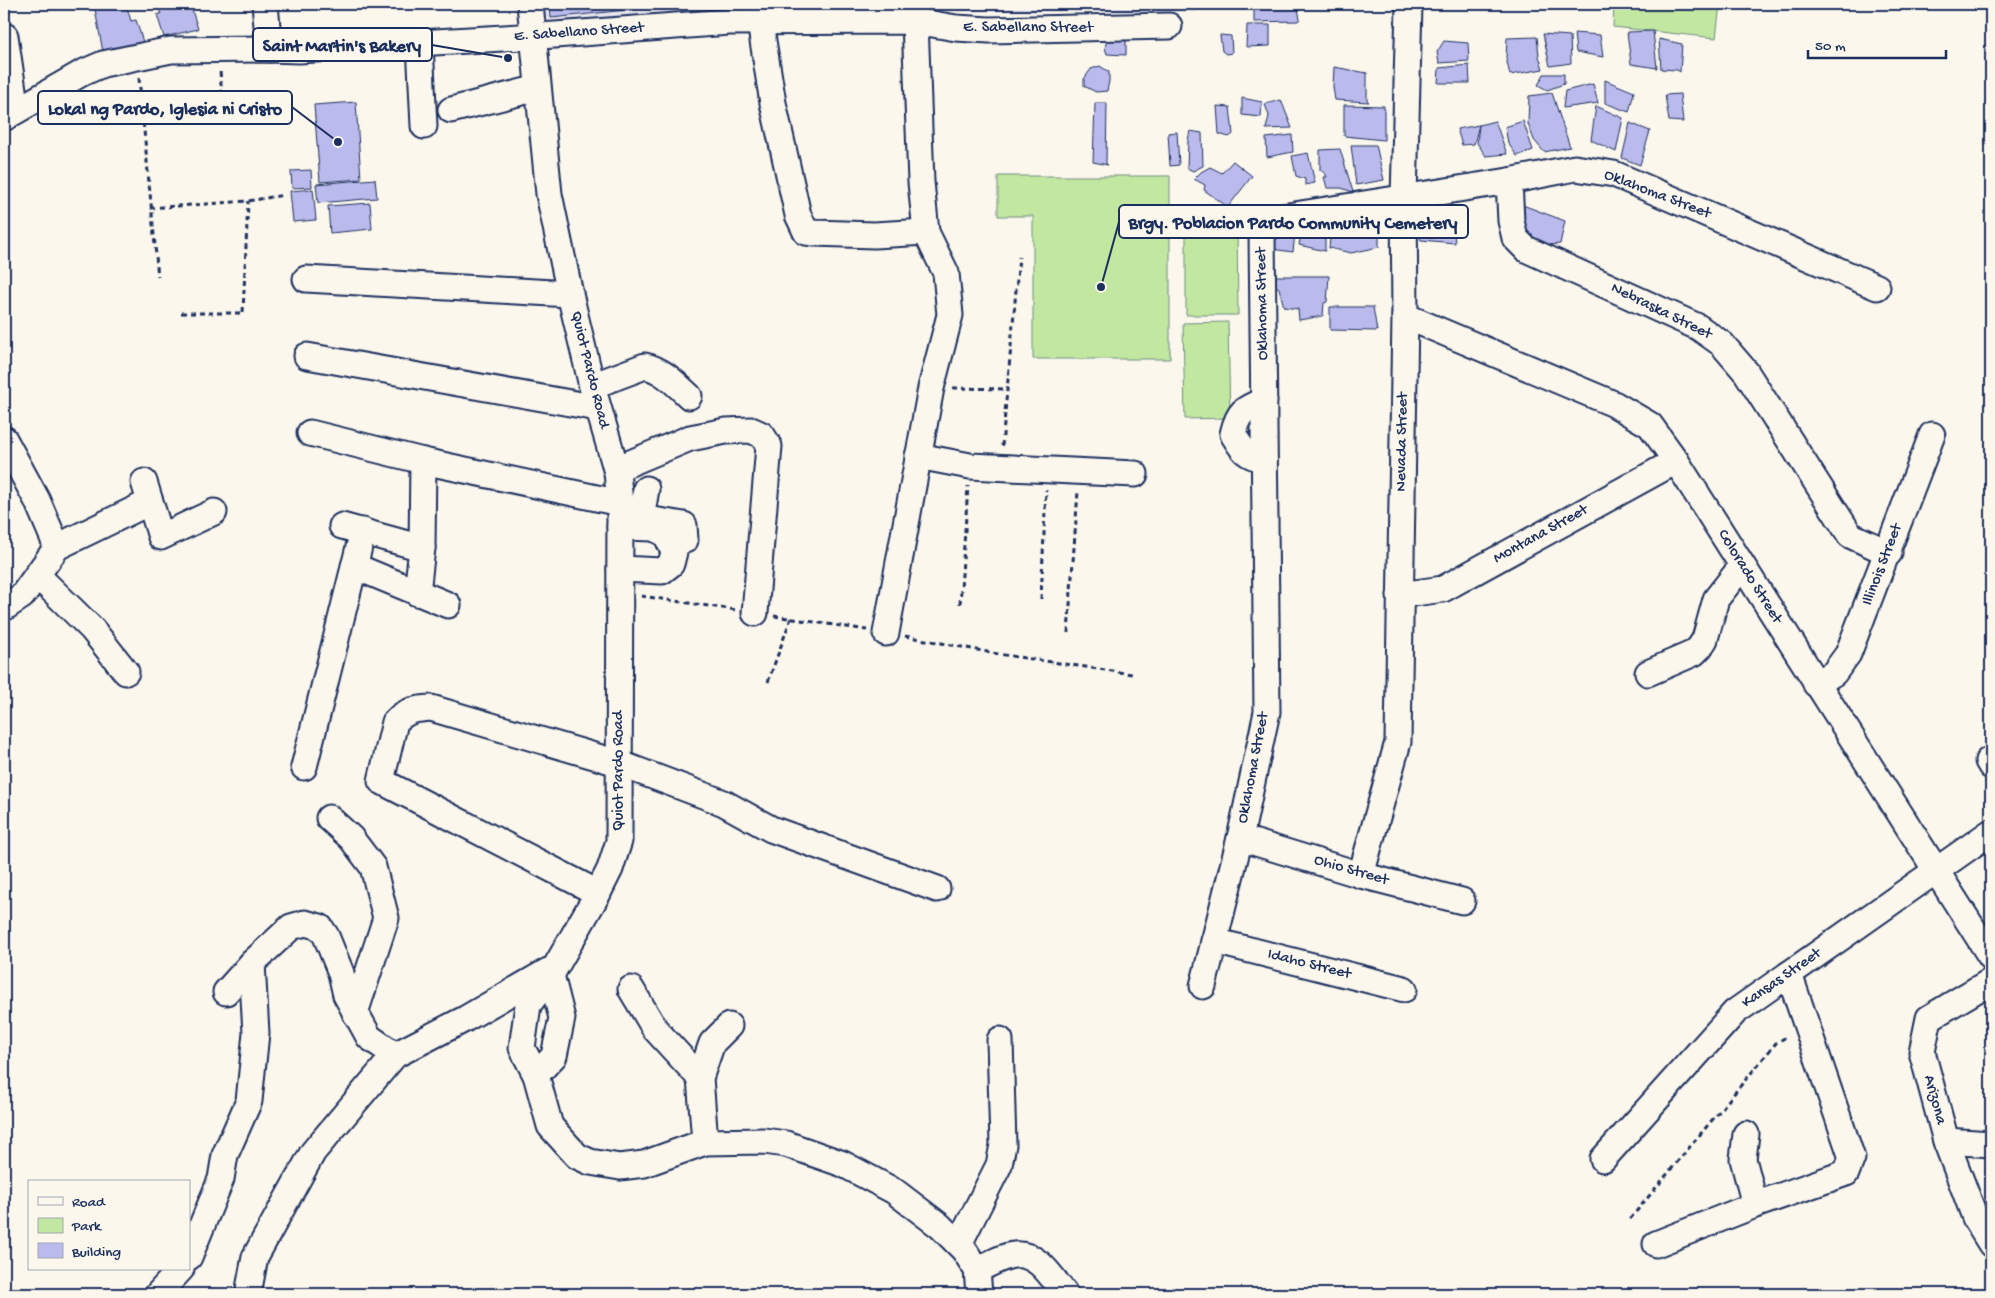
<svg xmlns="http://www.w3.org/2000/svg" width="1995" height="1298" font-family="'Gochi Hand',sans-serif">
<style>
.built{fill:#e8e5ec}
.green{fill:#c2e7a1;stroke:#6e8b80}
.building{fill:#bbbaec;stroke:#1b2f5e}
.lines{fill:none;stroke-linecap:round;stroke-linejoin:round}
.minor-casing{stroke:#1b2f5e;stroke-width:29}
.path{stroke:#1b2f5e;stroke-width:3;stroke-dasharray:5 4;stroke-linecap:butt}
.minor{stroke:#fbf7ec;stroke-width:25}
.labels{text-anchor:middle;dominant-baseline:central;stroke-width:4.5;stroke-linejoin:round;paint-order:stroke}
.street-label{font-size:16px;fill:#1b2f5e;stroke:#fbf7ec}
.leader{fill:none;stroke:#1b2f5e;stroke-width:2}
.callout-dot{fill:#1b2f5e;stroke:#fbf7ec;stroke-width:2}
.callout{fill:#fbf7ec;stroke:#1b2f5e;stroke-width:2}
.callout-label{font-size:18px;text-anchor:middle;font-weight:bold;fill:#1b2f5e}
</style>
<rect width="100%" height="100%" fill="#fbf7ec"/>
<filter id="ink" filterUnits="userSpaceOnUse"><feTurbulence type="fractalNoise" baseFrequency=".02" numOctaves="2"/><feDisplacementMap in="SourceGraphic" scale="10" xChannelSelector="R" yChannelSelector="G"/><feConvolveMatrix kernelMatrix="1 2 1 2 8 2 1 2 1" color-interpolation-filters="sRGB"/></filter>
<g filter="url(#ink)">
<g class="built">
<polygon points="544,4 755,4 756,9 547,22"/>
<polygon points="897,4 1199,4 1198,12 897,11"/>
</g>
<g class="green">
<polygon points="1614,4 1720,4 1716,38 1613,27"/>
<polygon points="998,176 1170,176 1170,359 1033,359 1033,216 998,216"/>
<polygon points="1186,225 1237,225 1238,315 1186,315"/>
<polygon points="1228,322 1230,418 1185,419 1183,323"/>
</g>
<g class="building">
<polygon points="94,4 126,4 131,21 136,20 143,42 103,52"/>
<polygon points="157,4 190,4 198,29 164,37 157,15 161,14"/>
<polygon points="550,4 683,4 551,18"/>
<polygon points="1254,4 1297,4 1300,19 1298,21 1254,22"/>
<rect x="1492" y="4" width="23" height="2"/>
<polygon points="1247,25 1270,25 1270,46 1246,47"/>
<polygon points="1653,31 1657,68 1631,64 1627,32"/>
<polygon points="1574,33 1600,35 1603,57 1576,52"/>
<polygon points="1543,34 1570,36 1571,63 1550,66"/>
<polygon points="1220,35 1231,36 1232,53 1226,54 1222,51"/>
<polygon points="1126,37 1126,55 1107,54 1105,48 1107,39"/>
<polygon points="1537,37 1539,56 1543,69 1510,75 1506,58 1507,38"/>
<polygon points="1659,39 1682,44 1680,72 1677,70 1661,69"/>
<polygon points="1444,41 1468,43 1469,61 1439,63 1437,52"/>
<polygon points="1469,65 1470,83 1438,83 1439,68"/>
<polygon points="1100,66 1109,72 1109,81 1107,91 1096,92 1084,86 1084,79 1091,69"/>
<polygon points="1334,67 1367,73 1367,100 1369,102 1335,100 1333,87"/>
<polygon points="1544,74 1564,74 1564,84 1547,90 1538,85"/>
<polygon points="1605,80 1634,92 1629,112 1605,103"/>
<polygon points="1593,84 1598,103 1563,108 1565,91"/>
<polygon points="1552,93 1570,147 1544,152 1534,140 1528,124 1529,96"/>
<polygon points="1680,94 1683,122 1669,121 1665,95"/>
<polygon points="1242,98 1262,102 1261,117 1242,115"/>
<polygon points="1281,100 1292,128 1266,129 1269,116 1265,104"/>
<polygon points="356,102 361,179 320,182 314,105"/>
<polygon points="1095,103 1107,103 1106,164 1108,165 1093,162"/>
<polygon points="1344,105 1384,106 1384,140 1344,136"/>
<polygon points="1217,106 1230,107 1233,134 1229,137 1219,134"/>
<polygon points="1596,106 1623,118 1616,152 1591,140"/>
<polygon points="1495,121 1507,154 1486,156 1477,143 1479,125"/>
<polygon points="1523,121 1533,150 1517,156 1508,143 1505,127"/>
<polygon points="1630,123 1650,131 1640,165 1622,158"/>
<polygon points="1479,125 1474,144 1462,145 1457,129"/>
<polygon points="1190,131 1202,133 1203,166 1193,171 1187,168 1188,140"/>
<polygon points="1177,132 1179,165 1170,166 1168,133"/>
<polygon points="1292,135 1293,152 1267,157 1266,138"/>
<polygon points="1351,145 1376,145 1384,180 1356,185"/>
<polygon points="1340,149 1353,192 1341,188 1327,188 1324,177 1327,177 1325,173 1320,170 1320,150"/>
<polygon points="1308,153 1315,183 1305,185 1305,179 1296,176 1292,156"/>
<polygon points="1233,161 1252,176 1228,207 1204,190 1205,185 1194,179 1201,172 1210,167 1222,173"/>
<polygon points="311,170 312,187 292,188 291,171"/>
<polygon points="375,179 377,198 318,203 316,184"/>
<polygon points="313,189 316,220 293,222 290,191"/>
<polygon points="370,203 372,229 330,233 328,206"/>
<polygon points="1451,203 1455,243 1421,240 1415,223 1419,205"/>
<polygon points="1520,204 1565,221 1560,244 1549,245 1528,238"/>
<polygon points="1332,218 1379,221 1379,247 1351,253 1329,248"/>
<polygon points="1325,219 1325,251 1299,245 1304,220"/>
<polygon points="1296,223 1293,252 1271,249 1279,225"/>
<polygon points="1276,276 1329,276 1327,302 1324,303 1323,316 1299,320 1298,309 1284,307 1279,288 1273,284"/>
<polygon points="1330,307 1373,307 1377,331 1330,330"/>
</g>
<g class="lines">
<g class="minor-casing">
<g id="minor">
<polyline points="265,4 269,49"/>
<polyline points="530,4 549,194 570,294 592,386 617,472 620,503 619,841 610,869 598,893 551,975 528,1005 522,1048 536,1075"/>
<polyline points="760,22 773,103 798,215 806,232 814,233 874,235 926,232"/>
<polyline points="5,36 16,110"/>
<polyline points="420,44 424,126"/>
<polyline points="451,110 538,88"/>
<polyline points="4,118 82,73 103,64 171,50 269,49 299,50 555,35 729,22 915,21 956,28 989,30 1169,26"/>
<polyline points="1509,181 1511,221 1515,238 1526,249 1698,327 1722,344 1746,372 1850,535 1889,553"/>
<polyline points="306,279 570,294"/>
<polyline points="1405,316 1614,404 1650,425 1676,461 1991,957"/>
<polyline points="307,356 598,408"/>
<path d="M592 386 645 366C662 369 677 385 689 396"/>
<path d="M1264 401C1244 408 1238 412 1233 434 1242 449 1245 456 1264 459"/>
<polyline points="310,433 423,461 620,503"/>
<polyline points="4,439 37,500 57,547"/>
<polyline points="918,456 970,466 1135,474"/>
<polyline points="616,469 690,438 726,431 751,430 762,435 769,446 755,613"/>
<polyline points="144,482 161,537 214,512"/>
<polyline points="641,519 646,489"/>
<polyline points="647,519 684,525 685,540"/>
<polyline points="342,526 422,548"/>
<polyline points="354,566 448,605"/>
<polyline points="620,569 662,571 671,564 674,552 666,534 653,528 620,527"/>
<polyline points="38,576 92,629 126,672"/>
<polyline points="417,593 422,548 423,461"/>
<polyline points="1400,595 1443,589 1676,461"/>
<polyline points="4,608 22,596 57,547 150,502"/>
<polyline points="886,633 931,388 950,315 946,273 926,232 921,182 915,21"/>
<polyline points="1648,673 1694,653 1700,647 1705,639 1716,599 1742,566"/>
<polyline points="1816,684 1834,673 1848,654 1932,435"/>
<polyline points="1988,761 1991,766"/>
<polyline points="304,767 363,531"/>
<polyline points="329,818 351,838 373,867 386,918 355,1013"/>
<polyline points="1240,838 1361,875 1462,901"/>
<polyline points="1361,875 1398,742 1405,316 1404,198 1409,4"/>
<path d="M598 893 381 781 395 722C406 710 416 709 431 708L618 763 724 803 771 829 937 889"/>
<polyline points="1214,941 1404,989"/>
<polyline points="551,975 562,1018 554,1056 536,1075 550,1126 577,1156 590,1162 620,1167 644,1164 705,1142 764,1141 786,1144 843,1164 894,1191 940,1226 964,1250 977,1270 979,1294"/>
<polyline points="1991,981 1929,1018 1922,1052 1946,1141 1976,1220 1991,1244"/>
<polyline points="1203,986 1240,838 1267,712 1262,233 1282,217 1509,181 1575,168 1614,174 1877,287"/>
<polyline points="631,989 655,1029 700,1078"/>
<polyline points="226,992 252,963 291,927 305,923 320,927 326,936 341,973 346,995 369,1037 395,1055"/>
<polyline points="1746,1134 1743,1159 1755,1205"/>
<polyline points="1946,1141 1991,1144"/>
<polyline points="705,1142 700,1078 712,1043 729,1026"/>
<polyline points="1603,1159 1735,1012 1991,832"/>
<polyline points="959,1244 999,1165 1003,1145 1000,1040"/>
<polyline points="1656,1244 1755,1205 1846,1173 1852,1158 1789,974"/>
<polyline points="189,1257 221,1179 225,1155 249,1101 256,1033 252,963"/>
<path d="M977 1270C988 1265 1002 1256 1014 1255 1038 1252 1052 1278 1065 1294"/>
<polyline points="158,1294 181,1269"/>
<polyline points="248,1294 255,1257 313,1152 395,1055 465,1019 548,971"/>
</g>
</g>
<g class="path">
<polyline points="139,78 158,277"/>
<polyline points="142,112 218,108 222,99 220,70"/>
<polyline points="150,208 248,201 284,195"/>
<polyline points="181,313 243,313 248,201"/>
<polyline points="953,388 1007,389"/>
<polyline points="1002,446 1019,257"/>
<polyline points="641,596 736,610"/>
<polyline points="1041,599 1046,490"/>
<polyline points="960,604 968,486"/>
<polyline points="774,616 867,630"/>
<polyline points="1068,633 1078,491"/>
<polyline points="905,636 998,654 1132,674"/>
<polyline points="768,682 791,618"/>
<polyline points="1630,1219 1776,1043 1788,1036"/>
</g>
<use href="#minor" class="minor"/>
</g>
</g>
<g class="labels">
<g class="street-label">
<text x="1028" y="28">E. Sabellano Street</text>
<text transform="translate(579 33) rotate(-4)">E. Sabellano Street</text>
<text transform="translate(1657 195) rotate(21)">Oklahoma Street</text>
<text transform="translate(1263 304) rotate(-91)">Oklahoma Street</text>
<text transform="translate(1661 312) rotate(26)">Nebraska Street</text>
<text transform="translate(589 370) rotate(76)">Quiot Pardo Road</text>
<text transform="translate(1403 442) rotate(-89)">Nevada Street</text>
<text transform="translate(1541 535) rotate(-29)">Montana Street</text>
<text transform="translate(1883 565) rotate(-69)">Illinois Street</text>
<text transform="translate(1749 577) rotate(58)">Colorado Street</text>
<text transform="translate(1254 768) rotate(-79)">Oklahoma Street</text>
<text transform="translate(619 771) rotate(-90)">Quiot Pardo Road</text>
<text transform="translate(1351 871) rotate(16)">Ohio Street</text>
<text transform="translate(1309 965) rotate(14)">Idaho Street</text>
<text transform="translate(1782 979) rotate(-35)">Kansas Street</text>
<text transform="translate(1934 1100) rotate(75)">Arizona</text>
</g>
</g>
<path class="leader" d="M508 58L432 45M338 142L292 107M1101 287L1119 222"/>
<g class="callout-dot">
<circle cx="508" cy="58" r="5"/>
<circle cx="338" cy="142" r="5"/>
<circle cx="1101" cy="287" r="5"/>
</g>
<g class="callout">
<rect x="253" y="28" width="179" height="33" rx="5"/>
<rect x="38" y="91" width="254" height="33" rx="5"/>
<rect x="1119" y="205" width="349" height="33" rx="5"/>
</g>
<g class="callout-label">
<text x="342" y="51">Saint Martin's Bakery</text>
<text x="165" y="114">Lokal ng Pardo, Iglesia ni Cristo</text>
<text x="1293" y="228">Brgy. Poblacion Pardo Community Cemetery</text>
</g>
<rect width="1995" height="1298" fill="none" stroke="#fbf7ec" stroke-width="20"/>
<rect x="10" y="10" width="1975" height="1278" fill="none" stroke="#1b2f5e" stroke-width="2" filter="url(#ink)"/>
<rect x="28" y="1180" width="162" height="90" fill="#fbf7ec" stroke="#a1a7b3"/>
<rect x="38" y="1197" width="25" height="8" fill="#fbf7ec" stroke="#a1a7b3"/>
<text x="72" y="1206" font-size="15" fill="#1b2f5e">Road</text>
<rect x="38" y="1218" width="25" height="15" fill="#c2e7a1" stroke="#a1a7b3"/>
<text x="72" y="1230" font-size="15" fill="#1b2f5e">Park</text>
<rect x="38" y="1243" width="25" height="15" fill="#bbbaec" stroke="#a1a7b3"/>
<text x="72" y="1256" font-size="15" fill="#1b2f5e">Building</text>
<path d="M1808 50v8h138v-8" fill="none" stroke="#1b2f5e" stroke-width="2.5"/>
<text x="1815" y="50" font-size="15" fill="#1b2f5e" stroke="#fbf7ec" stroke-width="4" paint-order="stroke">50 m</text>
</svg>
